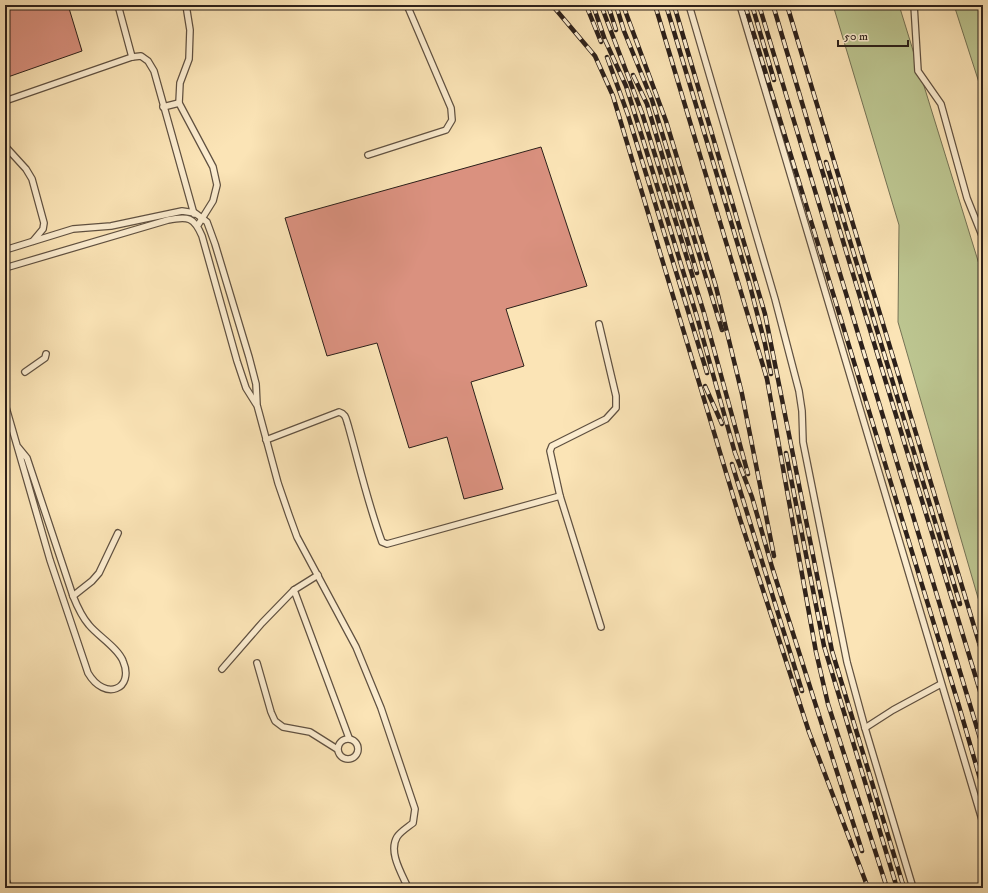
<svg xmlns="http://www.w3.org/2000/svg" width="988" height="893" font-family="'IM FELL DW Pica',serif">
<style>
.green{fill:#bcc590;stroke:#747255}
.building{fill:#da917f;stroke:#2c201a}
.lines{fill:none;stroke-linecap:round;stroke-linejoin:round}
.service-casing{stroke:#605141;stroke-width:8}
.service{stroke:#fcedd0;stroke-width:5.5}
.rail-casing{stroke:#2c201a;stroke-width:4.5}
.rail{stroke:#fcedd0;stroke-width:3;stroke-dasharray:9;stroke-linecap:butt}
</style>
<rect width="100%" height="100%" fill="#fbe4b6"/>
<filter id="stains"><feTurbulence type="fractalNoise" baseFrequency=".005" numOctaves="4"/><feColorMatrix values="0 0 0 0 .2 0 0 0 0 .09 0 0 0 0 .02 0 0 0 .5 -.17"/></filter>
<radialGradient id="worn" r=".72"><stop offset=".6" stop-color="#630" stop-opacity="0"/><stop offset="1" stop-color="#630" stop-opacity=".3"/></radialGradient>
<g class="green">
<polygon points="833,5 899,5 983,277 983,615 898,322 899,225"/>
<polygon points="954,5 983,5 983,95"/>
</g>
<g class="building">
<polygon points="5,5 68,5 82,51 5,78"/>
<polygon points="541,147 587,286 506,309 524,366 471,382 503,489 464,499 447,437 409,448 377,343 327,356 285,218"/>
</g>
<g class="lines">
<g class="service-casing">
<g id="service">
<polyline points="118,5 132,57"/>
<polyline points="186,5 190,30 189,59 180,83 179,103 213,167 217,185 213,201 198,225"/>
<polyline points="689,5 775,299 799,391 802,411 803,442 847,662 865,728 913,888"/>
<polyline points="740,5 983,823"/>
<polyline points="914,5 918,71 941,104 967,198 983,238"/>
<polyline points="5,101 132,57 141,56 148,61 154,71 194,214"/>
<polyline points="163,107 179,103"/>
<polyline points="5,146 26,169 32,179 44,223 43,229 33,241"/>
<polyline points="368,155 446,130 452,120 451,108 407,5"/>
<path d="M5 250 73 229 111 226 182 211 195 213 207 222 215 244 249 357 256 384 257 405 278 483 289 515 297 537 356 647 381 708 415 809 413 823C408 827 400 832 397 837 388 852 402 874 408 888"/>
<path d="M5 268 168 220C188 216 194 217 202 236L237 361 246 388 256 404"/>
<polyline points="25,372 45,358 46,354"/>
<path d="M5 404 50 560 88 673C105 702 135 689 123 661 118 648 98 636 89 625 82 617 77 606 73 596L27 458 18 447"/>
<path d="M266 440 339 412C346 414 346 419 348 425 359 464 368 504 382 542L387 544 560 496 601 627"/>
<polyline points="560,496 550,451 552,446 606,419 616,408 616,396 599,324"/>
<polyline points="318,575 294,590 349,738"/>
<polyline points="73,596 92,581 99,573 118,533"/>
<polyline points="257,663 271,712 275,721 283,727 310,732 337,749"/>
<polyline points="222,669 262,623 294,590"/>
<polyline points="865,728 893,710 941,684"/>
<circle cx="348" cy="749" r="10"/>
<polyline points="5,877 9,888"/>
</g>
</g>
<use href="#service" class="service"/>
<g class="rail-casing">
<g id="rail">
<polyline points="552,5 595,56 613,96 740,519 809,732 868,888"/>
<polyline points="586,5 601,42"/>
<polyline points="593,5 605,40 626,86 644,143 697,317 735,453 752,497 772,567 862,851"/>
<polyline points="601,5 642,113 704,313 748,474"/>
<polyline points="608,5 616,30"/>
<polyline points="616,5 624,31 652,100 722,330"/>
<polyline points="623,5 666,121 716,287 742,394 774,556"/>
<polyline points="655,5 767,379 816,652 828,704 887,888"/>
<polyline points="666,5 749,282 765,344 771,374"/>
<polyline points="674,5 765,314 832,651 904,888"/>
<polyline points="745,5 959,706 983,789"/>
<polyline points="752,5 774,80"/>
<polyline points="759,5 983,748"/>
<polyline points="773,5 846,251 983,701"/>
<polyline points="787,5 983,656"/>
<polyline points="607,57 628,115 707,373"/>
<polyline points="633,75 647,104 697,273"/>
<polyline points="826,162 960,604"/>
<polyline points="705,386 722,424"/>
<polyline points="786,453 824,646 897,888"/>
<polyline points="732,464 802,691"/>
</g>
</g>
<use href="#rail" class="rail"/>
</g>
<rect width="988" height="893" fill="none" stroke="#fbe4b6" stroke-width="20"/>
<rect x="6" y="6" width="976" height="881" fill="none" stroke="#2c201a" stroke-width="2"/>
<rect x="10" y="10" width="968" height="873" fill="none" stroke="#2c201a"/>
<path d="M838 40v6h70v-6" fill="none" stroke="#2c201a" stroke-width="2"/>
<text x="844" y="40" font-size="12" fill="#2c201a" stroke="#fcedd0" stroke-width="3" paint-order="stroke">50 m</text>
<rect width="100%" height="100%" filter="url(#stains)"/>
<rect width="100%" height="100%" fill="url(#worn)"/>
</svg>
